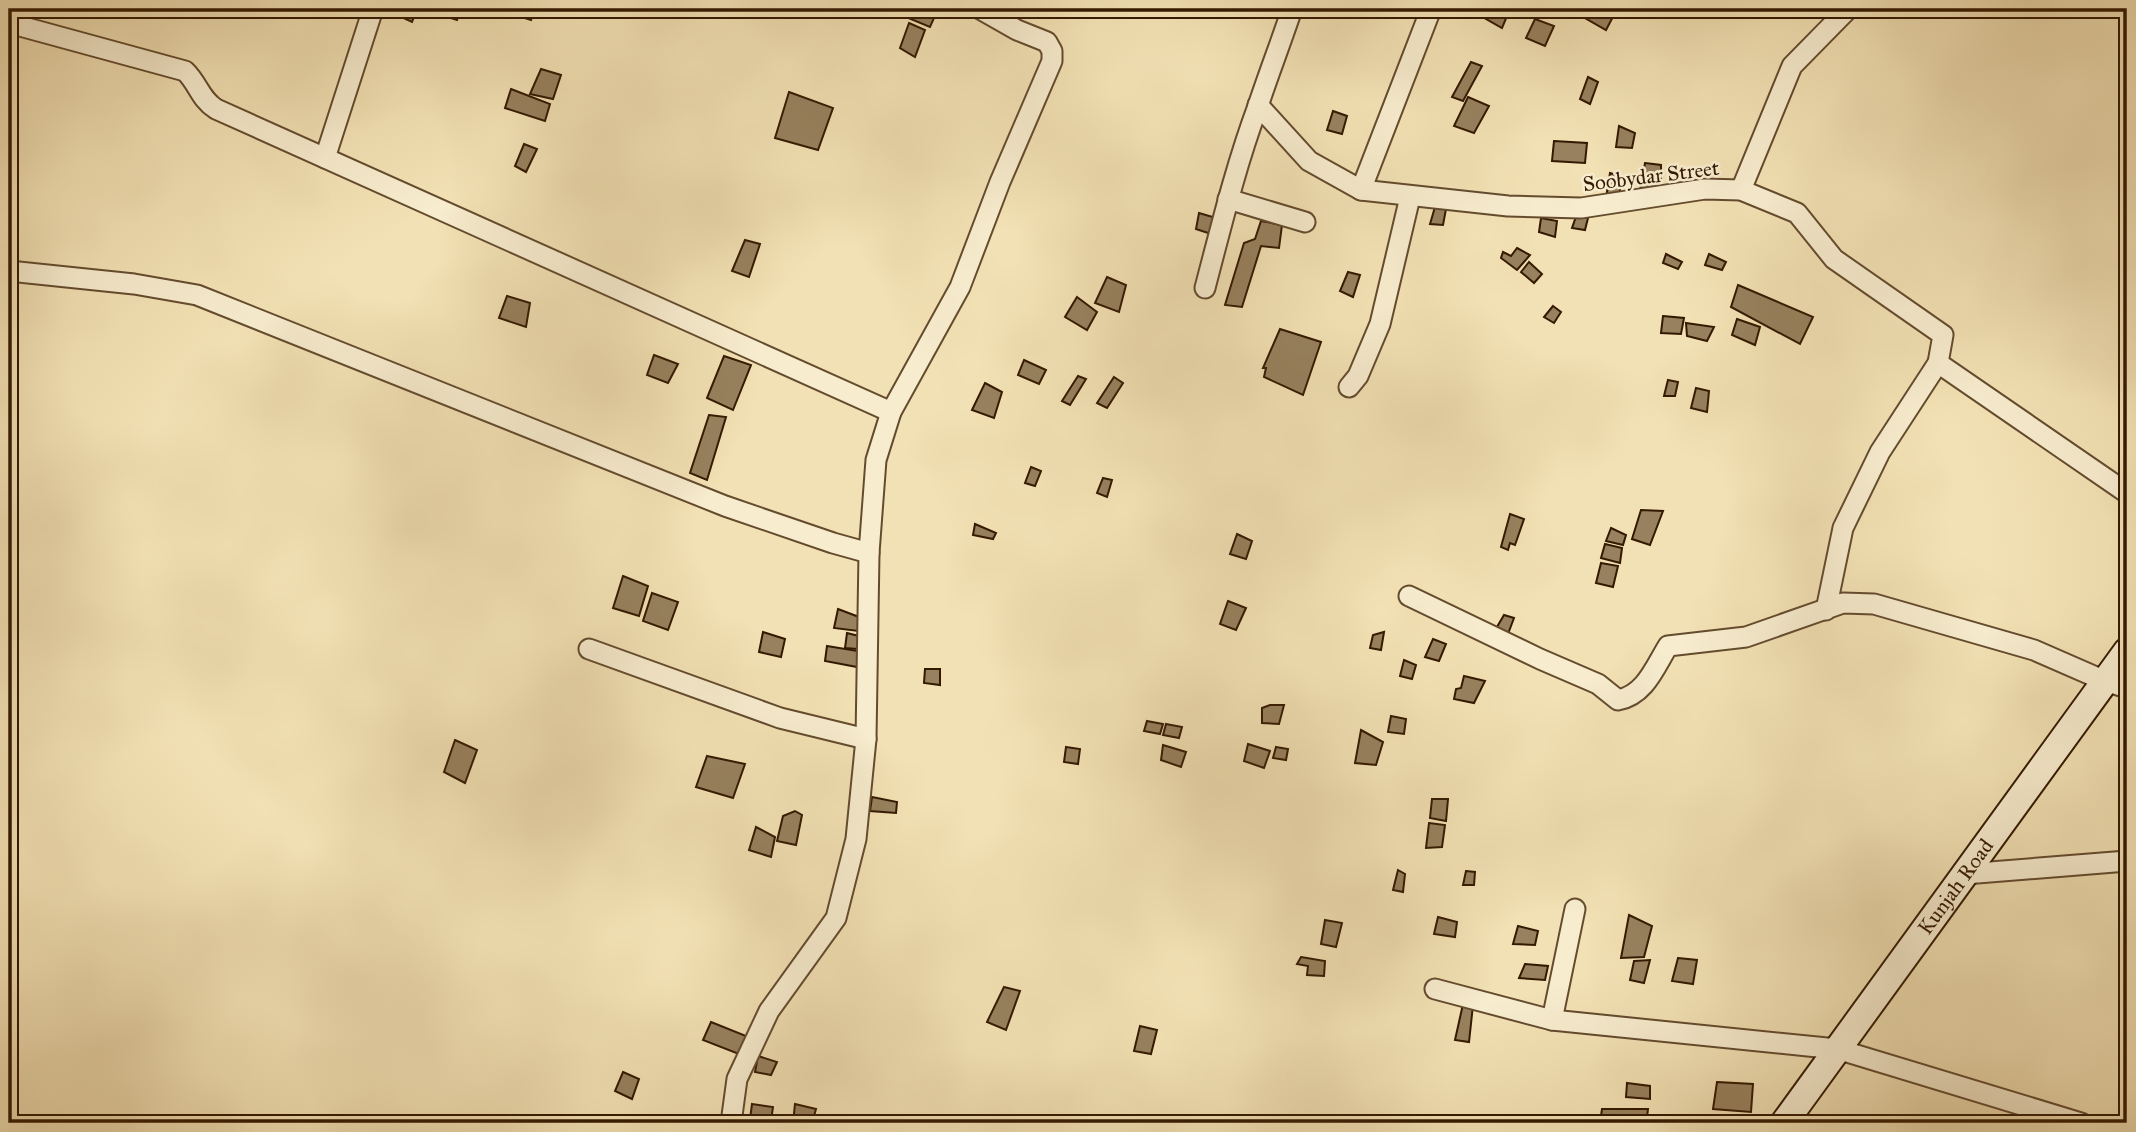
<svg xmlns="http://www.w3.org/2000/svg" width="2136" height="1132" font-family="'IM FELL Great Primer',serif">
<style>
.building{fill:#97815e;stroke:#341901;stroke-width:2}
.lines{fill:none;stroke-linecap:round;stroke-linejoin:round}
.street-casing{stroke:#644b2e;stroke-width:23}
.secondary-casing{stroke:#341901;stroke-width:30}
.street{stroke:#f7ecce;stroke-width:19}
.secondary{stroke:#f7ecce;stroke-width:26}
.labels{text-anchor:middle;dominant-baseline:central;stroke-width:5;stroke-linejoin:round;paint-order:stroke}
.street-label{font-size:21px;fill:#341901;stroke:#f7ecce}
</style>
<rect width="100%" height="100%" fill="#f2e1b4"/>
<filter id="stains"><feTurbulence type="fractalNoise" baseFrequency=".00286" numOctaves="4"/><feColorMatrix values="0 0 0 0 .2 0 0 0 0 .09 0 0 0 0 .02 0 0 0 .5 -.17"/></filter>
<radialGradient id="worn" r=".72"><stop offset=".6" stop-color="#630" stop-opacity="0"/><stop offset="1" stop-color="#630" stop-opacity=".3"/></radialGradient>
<g class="building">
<polygon points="384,9 417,9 412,22"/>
<polygon points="450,9 460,9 457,20 448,17"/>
<polygon points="496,9 535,9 531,20"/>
<polygon points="904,9 938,9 930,27 901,15"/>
<polygon points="1484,9 1510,9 1502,28 1481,16"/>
<polygon points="1589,9 1617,9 1606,30 1585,18"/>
<polygon points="1535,19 1554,26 1545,46 1526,38"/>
<polygon points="909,23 925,30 915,57 900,48"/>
<polygon points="1471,62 1482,66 1463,101 1452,97"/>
<polygon points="541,69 561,75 553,99 530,94"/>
<polygon points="1588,77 1598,82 1590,104 1580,99"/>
<polygon points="511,89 550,104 545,121 505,108"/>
<polygon points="789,92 833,108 818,150 775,138"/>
<polygon points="1468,97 1489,106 1474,133 1454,126"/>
<polygon points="1333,111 1347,116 1342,134 1327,130"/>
<polygon points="1619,126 1635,133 1632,148 1616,147"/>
<polygon points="1554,141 1587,143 1585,163 1552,161"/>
<polygon points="524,144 537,149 526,172 515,166"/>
<polygon points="1645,163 1661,165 1661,189 1640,191"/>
<polygon points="1610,173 1623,177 1618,198 1606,198"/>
<polygon points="1435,207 1446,209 1443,225 1430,224"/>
<polygon points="1578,211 1589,214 1585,230 1572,228"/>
<polygon points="1199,213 1216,218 1214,235 1196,229"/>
<polygon points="1541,218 1557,221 1555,237 1539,232"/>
<polygon points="1261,221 1282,225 1279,248 1261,246 1242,307 1225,305 1244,243 1255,239"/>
<polygon points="745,240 760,244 749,277 732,271"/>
<polygon points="1517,248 1530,255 1517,270 1501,258 1503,252 1511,256"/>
<polygon points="1666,254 1682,262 1678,269 1663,263"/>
<polygon points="1709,254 1726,262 1722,270 1705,265"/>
<polygon points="1529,262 1542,274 1534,283 1521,272"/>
<polygon points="1348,272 1360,275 1353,297 1340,291"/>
<polygon points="1107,277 1126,285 1119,312 1095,303"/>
<polygon points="1738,285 1813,317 1800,344 1731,307"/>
<polygon points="507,296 530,303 526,327 499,318"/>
<polygon points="1077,297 1097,312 1087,330 1065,317"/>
<polygon points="1553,306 1561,312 1554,323 1544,317"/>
<polygon points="1663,316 1684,318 1681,334 1661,333"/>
<polygon points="1737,319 1760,327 1755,345 1732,335"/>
<polygon points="1686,323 1714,327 1707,341 1687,336"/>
<polygon points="1280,329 1321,342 1303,395 1264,377 1266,368 1263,368"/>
<polygon points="654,355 678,364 668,383 647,375"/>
<polygon points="724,356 751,365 733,410 707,398"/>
<polygon points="1024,360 1046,370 1039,384 1018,375"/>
<polygon points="1078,376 1086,379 1070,405 1062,401"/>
<polygon points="1114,377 1123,383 1107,408 1097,403"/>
<polygon points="1668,380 1678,382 1675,396 1664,396"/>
<polygon points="985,383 1002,392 994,418 972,410"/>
<polygon points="1696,388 1709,391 1707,412 1691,408"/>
<polygon points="709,415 726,417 707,480 690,473"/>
<polygon points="1031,467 1041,471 1035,486 1025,483"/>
<polygon points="1103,478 1112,480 1107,497 1097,493"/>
<polygon points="1641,510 1663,511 1650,545 1632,539"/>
<polygon points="1510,514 1524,519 1515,545 1510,543 1508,550 1501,547"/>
<polygon points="975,524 996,533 993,539 973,535"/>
<polygon points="1611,528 1626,535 1623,545 1606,541"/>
<polygon points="1237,534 1252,541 1246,559 1230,554"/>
<polygon points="1605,544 1622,548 1620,563 1601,558"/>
<polygon points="1601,563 1618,566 1613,587 1596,583"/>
<polygon points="623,576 648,586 639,616 613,608"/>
<polygon points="652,593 678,602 668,630 643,621"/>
<polygon points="1228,601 1246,608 1236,630 1220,624"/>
<polygon points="838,609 859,617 858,631 834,628"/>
<polygon points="1504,615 1514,618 1508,634 1494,632"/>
<polygon points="763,632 785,639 781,657 759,652"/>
<polygon points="1384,632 1381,650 1370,648 1373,635"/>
<polygon points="847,633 859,636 857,649 845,648"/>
<polygon points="1433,639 1446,644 1439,661 1425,657"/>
<polygon points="827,646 858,651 857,667 825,661"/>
<polygon points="1404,660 1416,665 1412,679 1400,676"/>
<polygon points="925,669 940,669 940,685 924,683"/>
<polygon points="1464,676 1485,681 1474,703 1454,699 1456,689 1461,688"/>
<polygon points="1270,705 1284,705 1279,724 1262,723 1262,708"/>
<polygon points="1391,716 1406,719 1404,734 1388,732"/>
<polygon points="1147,721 1163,724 1160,734 1144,731"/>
<polygon points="1166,724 1182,727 1179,738 1163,735"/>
<polygon points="1361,730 1383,742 1376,765 1355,763"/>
<polygon points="455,740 477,750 465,783 444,772"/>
<polygon points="1248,744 1270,751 1264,768 1244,761"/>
<polygon points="1163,745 1186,752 1181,767 1161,760"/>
<polygon points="1066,747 1080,749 1078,764 1064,762"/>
<polygon points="1276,747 1288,749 1286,760 1273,758"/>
<polygon points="707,756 745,764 733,798 696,787"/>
<polygon points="872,797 897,802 896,813 870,811"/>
<polygon points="1432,799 1448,799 1446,821 1430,818"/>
<polygon points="795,811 802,815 796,845 777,841 783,816"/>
<polygon points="1429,823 1445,825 1442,847 1426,848"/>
<polygon points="756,827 775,837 771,857 749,850"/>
<polygon points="1398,870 1405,874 1403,892 1393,890"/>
<polygon points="1466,871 1475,872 1474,885 1463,885"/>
<polygon points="1629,915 1652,926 1644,957 1621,958"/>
<polygon points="1438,917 1457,922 1455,937 1434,934"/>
<polygon points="1325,920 1342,923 1336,947 1321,944"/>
<polygon points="1518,926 1538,931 1535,945 1513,944"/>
<polygon points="1301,957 1325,961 1324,976 1307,975 1308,966 1297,964"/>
<polygon points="1678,958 1697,960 1693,984 1672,981"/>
<polygon points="1650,960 1644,983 1630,980 1634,961"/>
<polygon points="1525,964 1548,966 1545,980 1519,978"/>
<polygon points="1004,987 1020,991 1006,1030 987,1022"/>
<polygon points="1463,1004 1473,1005 1469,1042 1455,1040"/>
<polygon points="711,1022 751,1038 744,1056 703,1040"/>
<polygon points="1140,1026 1157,1030 1151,1054 1134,1051"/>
<polygon points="758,1056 777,1062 771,1075 755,1072"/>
<polygon points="623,1072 639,1079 632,1099 615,1091"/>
<polygon points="1717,1082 1753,1084 1751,1112 1713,1109"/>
<polygon points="1627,1083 1650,1086 1650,1099 1626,1097"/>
<polygon points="752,1104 773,1107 771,1121 750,1119"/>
<polygon points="795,1104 816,1109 812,1123 793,1123"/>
<polygon points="1602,1109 1648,1109 1647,1117 1639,1123 1600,1123"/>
</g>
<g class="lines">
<g class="street-casing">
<g id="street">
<path d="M9 23 185 71C198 83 200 99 216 109L891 412"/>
<polyline points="1258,105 1309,161 1361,190 1508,206 1581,208 1705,189 1741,190 1797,213 1834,259 1943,335 1938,363 2127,493"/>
<polyline points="325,158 373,9"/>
<polyline points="1361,190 1431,9"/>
<polyline points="1741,190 1792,66 1848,9"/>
<polyline points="1228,199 1305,222"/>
<polyline points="9,271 134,284 197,295 725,506 833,543 869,553"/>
<path d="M1205 288C1221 227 1236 165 1258 106 1269 73 1281 42 1292 9"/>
<polyline points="1349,387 1358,376 1380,324 1410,197"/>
<path d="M1409 596 1540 659 1598 684 1618 700C1645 695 1655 667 1668 646L1746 637 1843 603 1874 604 2034 650 2105 681 2127 688"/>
<polyline points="1826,610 1843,528 1880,452 1938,363"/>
<polyline points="589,649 780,718 866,739"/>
<polyline points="1965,874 2127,861"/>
<polyline points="1435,989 1552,1020 1837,1049 2081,1123"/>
<polyline points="1552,1020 1575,909"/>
<polyline points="731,1123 737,1079 769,1011 836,918 856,839 866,739 869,553 876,460 891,412 960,287 1000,182 1052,61 1052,51 1047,42 1017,30 980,9"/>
</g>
</g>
<g class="secondary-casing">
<g id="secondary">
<path id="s1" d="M1784 1123 2127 651"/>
</g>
</g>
<use href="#street" class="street"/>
<use href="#secondary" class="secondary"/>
</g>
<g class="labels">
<g class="street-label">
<text transform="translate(1651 176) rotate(-7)">Soobydar Street</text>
<text stroke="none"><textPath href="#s1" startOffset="292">Kunjah Road</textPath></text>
</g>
</g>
<rect width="2136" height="1132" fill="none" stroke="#f2e1b4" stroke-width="35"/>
<rect x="10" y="10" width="2115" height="1111" fill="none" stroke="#341901" stroke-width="3.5"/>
<rect x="18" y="18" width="2101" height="1097" fill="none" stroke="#341901" stroke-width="2"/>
<rect width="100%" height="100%" filter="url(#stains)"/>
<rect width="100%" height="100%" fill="url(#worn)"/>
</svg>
